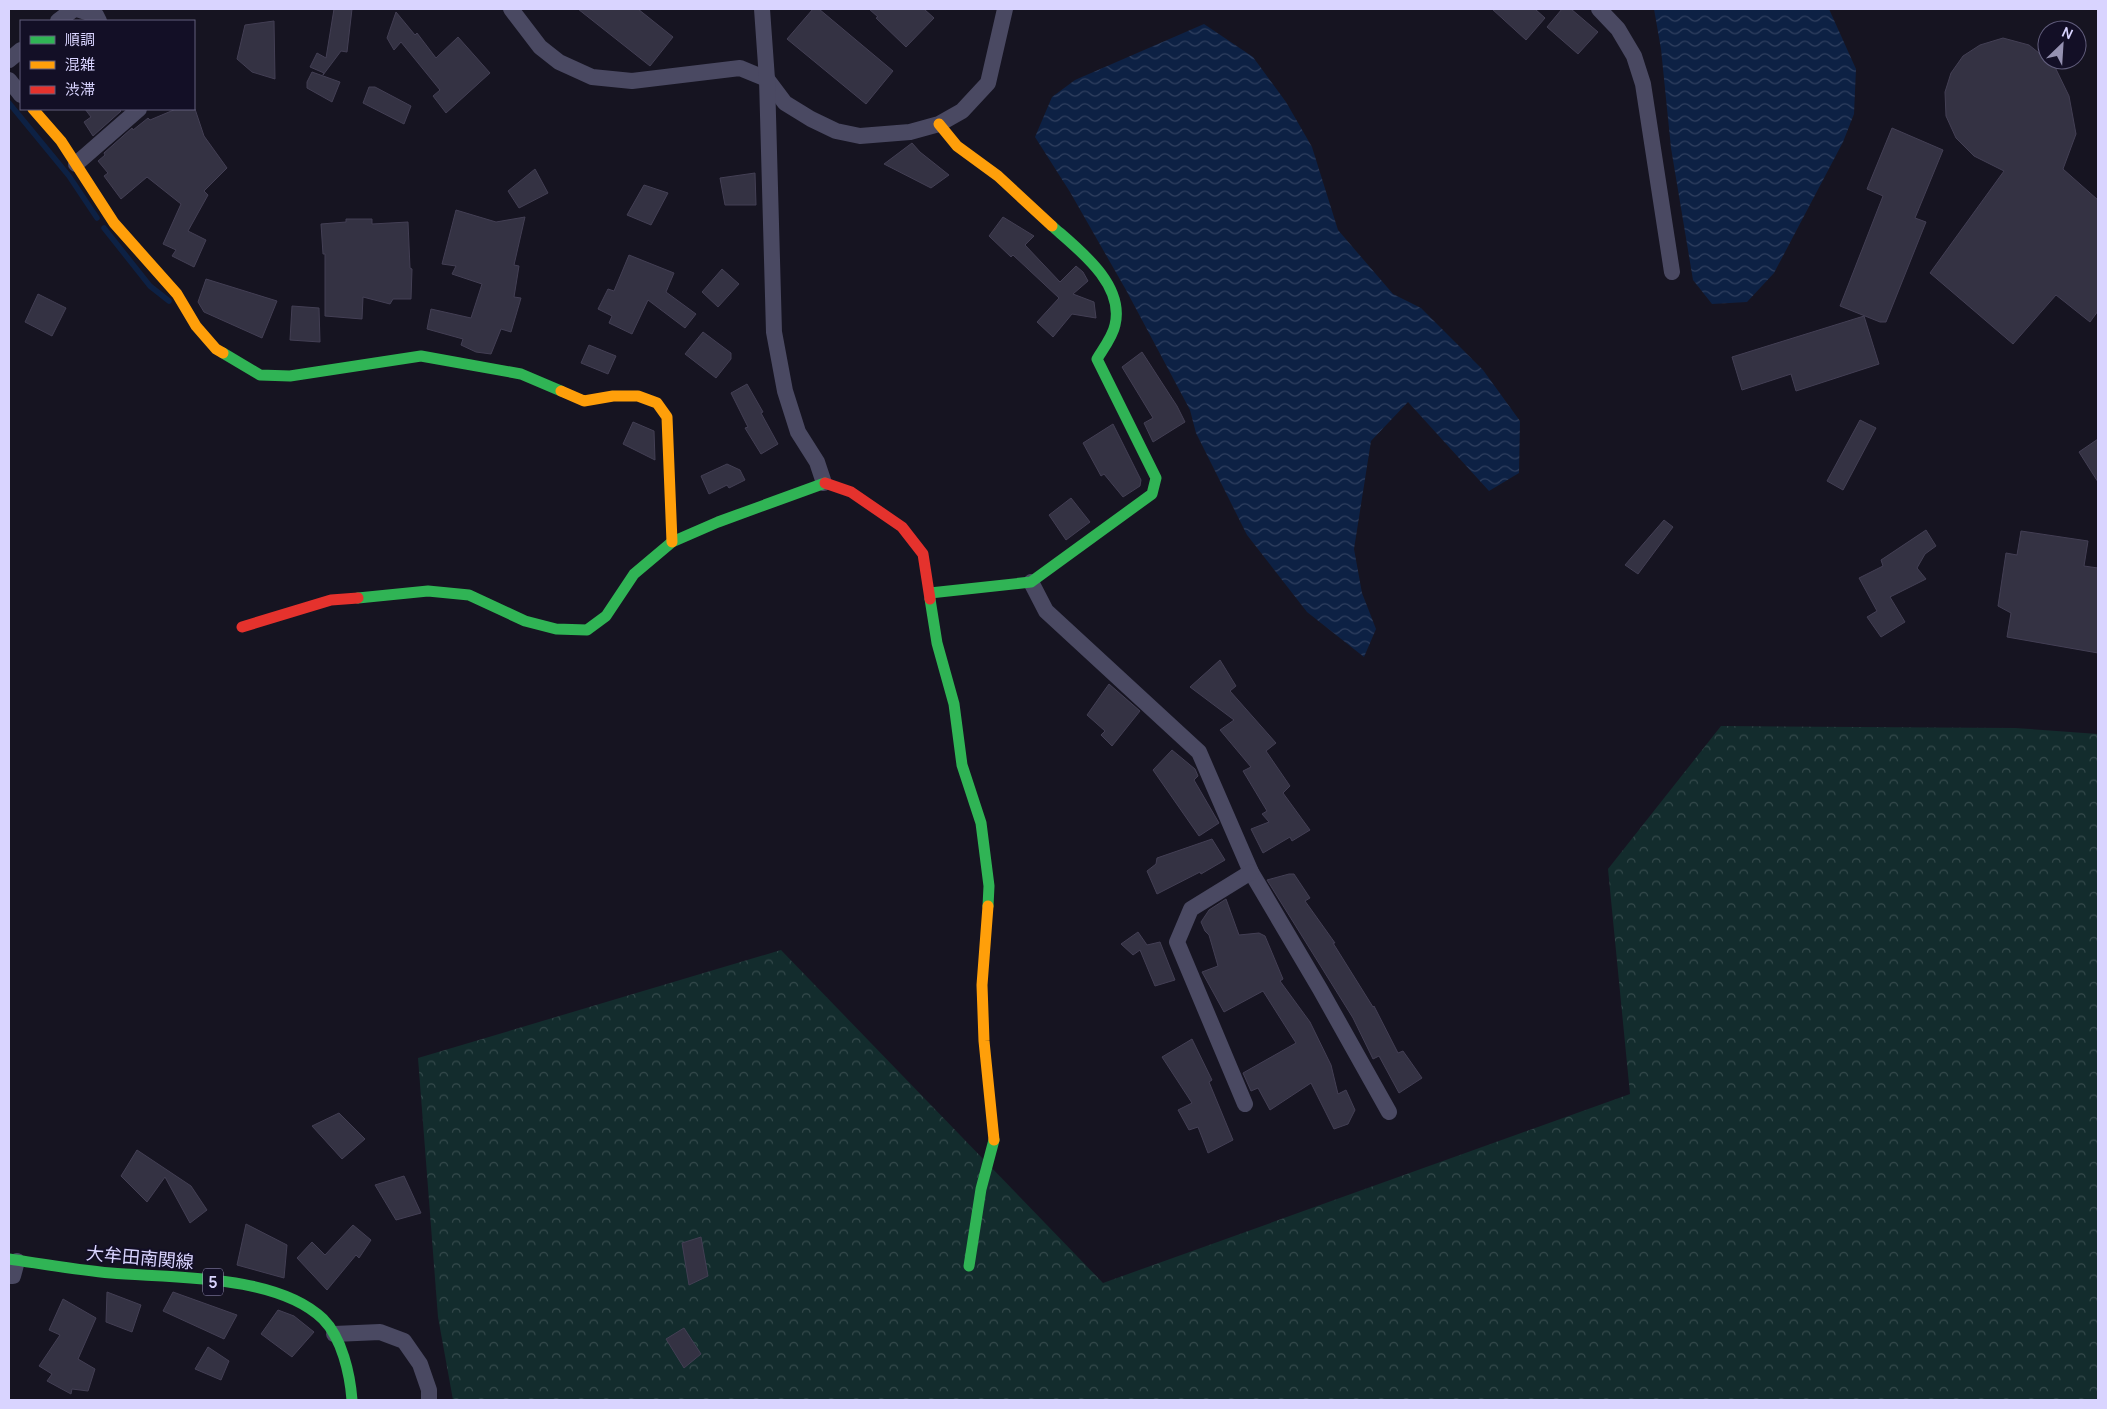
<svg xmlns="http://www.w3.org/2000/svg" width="2107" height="1409" font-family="Manrope,'Noto Sans JP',sans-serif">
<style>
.forest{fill:url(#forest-crowns)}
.water{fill:url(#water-waves)}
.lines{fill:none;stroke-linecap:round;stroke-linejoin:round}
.stream{stroke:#0d2144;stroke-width:5.5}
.building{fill:#343243;stroke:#433f54}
.street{stroke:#4a4962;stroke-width:16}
.fast{stroke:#30b455;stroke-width:11}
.slow{stroke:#ff9f0a;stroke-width:11}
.jam{stroke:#e5322d;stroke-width:11}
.labels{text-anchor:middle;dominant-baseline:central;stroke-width:4;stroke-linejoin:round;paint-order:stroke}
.shield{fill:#130f26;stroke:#9e99be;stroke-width:1}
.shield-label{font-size:16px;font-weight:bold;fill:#d9d4ff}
.street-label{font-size:18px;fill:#d9d4ff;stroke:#130f26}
</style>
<defs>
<pattern id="forest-crowns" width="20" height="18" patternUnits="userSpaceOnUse" patternTransform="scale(1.25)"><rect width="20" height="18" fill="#132c2d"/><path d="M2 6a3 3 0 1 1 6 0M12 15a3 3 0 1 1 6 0" fill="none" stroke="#354a4c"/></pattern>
<pattern id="water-waves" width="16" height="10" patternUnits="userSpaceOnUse" patternTransform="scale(1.25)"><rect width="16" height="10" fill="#0d2144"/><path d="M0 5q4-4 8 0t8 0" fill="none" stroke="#304060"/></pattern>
</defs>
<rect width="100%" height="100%" fill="#161421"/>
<polygon class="forest" points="1721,726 2015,728 2098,734 2098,1400 453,1400 438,1317 418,1058 781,950 1103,1283 1630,1094 1608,869"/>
<g class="water">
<polygon points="1654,9 1829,9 1856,69 1854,114 1843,142 1774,273 1747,302 1712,304 1693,280 1671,148 1661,49"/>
<polygon points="1204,24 1253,57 1286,102 1312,147 1338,230 1393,294 1421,308 1483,370 1520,421 1519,473 1489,491 1408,402 1371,441 1354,549 1362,593 1376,629 1364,657 1307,612 1247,535 1196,433 1190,410 1126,290 1070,192 1035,137 1052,97 1075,80"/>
</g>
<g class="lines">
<g class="stream">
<polyline points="9,103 69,176 97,218"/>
<polyline points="104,228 150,286 169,301"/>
</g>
</g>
<g class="building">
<polygon points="334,9 352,9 347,52 341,51 323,75 324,73 310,67 317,53 326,58"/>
<polygon points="578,9 638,9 673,37 650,66"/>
<polygon points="813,9 819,9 893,71 866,104 787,39"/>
<polygon points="869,9 924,9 934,18 906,47 876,18 878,17"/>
<polygon points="1492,9 1535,9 1545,18 1526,40"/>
<polygon points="1562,9 1571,9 1598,32 1578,54 1547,27"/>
<polygon points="396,12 415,35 417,33 436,58 458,37 490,73 446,113 433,96 440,90 401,42 394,50 387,38"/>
<polygon points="274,21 275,79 252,72 237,59 245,25"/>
<polygon points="2003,38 2029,45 2054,65 2069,96 2076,134 2063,169 2098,200 2098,311 2090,322 2056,295 2013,344 1930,273 2004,171 1974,156 1956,138 1946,116 1945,92 1951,73 1963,56 1980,45"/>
<polygon points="312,72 340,82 332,102 307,88 307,82"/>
<polygon points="369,87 375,87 411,106 404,124 363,103"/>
<polygon points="85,109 119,109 121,111 93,136 84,122 91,117"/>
<polygon points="176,109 195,109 204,136 227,168 204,191 208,195 188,231 206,240 194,267 172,256 176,250 163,244 181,204 147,177 121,199 104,176 108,173 98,161 105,155 104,153 132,128 133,130 148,118 150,120"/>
<polygon points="1892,128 1943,150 1915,218 1926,222 1886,322 1880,322 1840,306 1883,196 1867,189"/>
<polygon points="912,143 920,152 949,175 931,188 884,164"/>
<polygon points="535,169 548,193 519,208 508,191"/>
<polygon points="755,173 756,205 725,205 720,178"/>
<polygon points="644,185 668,193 651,225 627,215"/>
<polygon points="456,210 496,222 525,217 514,265 519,266 514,297 521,298 511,332 501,329 491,354 476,352 461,345 463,339 427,329 431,309 471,318 482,284 452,274 456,266 442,264"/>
<polygon points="1003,217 1034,236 1025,245 1060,282 1076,266 1083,272 1088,281 1073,294 1094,302 1096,318 1072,314 1053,337 1037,322 1059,298 1013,255 1011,257 989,236"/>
<polygon points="346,219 372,219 372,224 408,222 410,268 412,269 411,299 393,299 390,304 363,297 362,319 325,316 325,254 323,254 321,224 346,222"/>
<polygon points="629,255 674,273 666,292 696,314 685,328 648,300 632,334 609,323 612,316 598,309 608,289 614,291"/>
<polygon points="722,269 739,284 718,307 702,292"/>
<polygon points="206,279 277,301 262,338 204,312 198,302"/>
<polygon points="38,294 66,308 52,336 25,322"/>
<polygon points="292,306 319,308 320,342 290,340"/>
<polygon points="1864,316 1879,364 1796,391 1791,374 1742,390 1732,357"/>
<polygon points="703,332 731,353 731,359 716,378 685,354"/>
<polygon points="589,345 616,356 608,374 581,363"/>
<polygon points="1142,352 1177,406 1185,422 1153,442 1144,423 1153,418 1122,367"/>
<polygon points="747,384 763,412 761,413 778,444 761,454 745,428 748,427 731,393"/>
<polygon points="1860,420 1876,428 1843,490 1827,481"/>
<polygon points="633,422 654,431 655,460 623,444"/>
<polygon points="1113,424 1141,480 1140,486 1123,497 1104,474 1101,476 1083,443"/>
<polygon points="2098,439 2098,482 2079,452"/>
<polygon points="727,464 740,470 745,480 729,488 727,485 709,494 701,476"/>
<polygon points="1071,498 1090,522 1066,540 1049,515"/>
<polygon points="1664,520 1673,527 1638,574 1625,565"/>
<polygon points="1926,530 1936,546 1925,554 1917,568 1926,579 1890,597 1905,622 1881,637 1867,617 1877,611 1859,578 1883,566 1881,560"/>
<polygon points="2021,531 2088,541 2084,566 2098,568 2098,653 2007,637 2011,613 1998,606 2006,553 2017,555"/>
<polygon points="1220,660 1236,686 1230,691 1276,743 1266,751 1290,786 1283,793 1310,830 1292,841 1290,837 1263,853 1251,829 1269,822 1262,814 1267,811 1243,771 1251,767 1220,730 1234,720 1190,687"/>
<polygon points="1109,684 1140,711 1112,746 1101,735 1105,731 1087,715"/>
<polygon points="1172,750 1195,769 1198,776 1194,780 1219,823 1199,836 1153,770"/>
<polygon points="1212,839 1225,860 1201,874 1200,872 1157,894 1147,871 1156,864 1157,858"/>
<polygon points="1289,874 1294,874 1310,898 1305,901 1335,943 1333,943 1373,1007 1374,1006 1398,1053 1403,1051 1422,1078 1399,1093 1379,1056 1373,1059 1353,1018 1267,880"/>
<polygon points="1226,899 1239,935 1259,933 1265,936 1283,979 1280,981 1310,1022 1331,1065 1338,1094 1346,1090 1355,1110 1348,1124 1334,1129 1311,1083 1270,1110 1258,1088 1251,1091 1243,1073 1296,1043 1263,991 1224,1012 1202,972 1218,966 1209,935 1205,931 1201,922 1209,910"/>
<polygon points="1138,932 1147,945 1160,942 1175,980 1155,986 1140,950 1133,955 1121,944"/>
<polygon points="1192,1039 1212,1080 1209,1082 1233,1140 1208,1153 1198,1127 1189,1130 1178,1110 1192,1103 1162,1057"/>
<polygon points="339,1113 365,1139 342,1159 312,1126"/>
<polygon points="137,1150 191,1186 207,1210 190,1223 165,1177 147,1202 121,1176"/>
<polygon points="404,1176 421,1213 396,1220 375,1185"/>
<polygon points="246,1224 287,1245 284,1278 237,1265"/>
<polygon points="353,1225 371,1240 359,1258 356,1255 327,1290 297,1258 312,1242 325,1255"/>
<polygon points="701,1237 708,1276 689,1285 682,1243"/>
<polygon points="107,1292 141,1305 132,1332 106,1322"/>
<polygon points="173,1292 237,1315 224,1339 163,1311"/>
<polygon points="63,1299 96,1318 78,1359 95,1369 88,1391 72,1389 71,1394 47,1381 52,1374 39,1366 60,1335 49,1330"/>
<polygon points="278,1310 294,1316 314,1332 292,1357 261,1334"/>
<polygon points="684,1328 701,1354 684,1368 666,1339"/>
<polygon points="208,1347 229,1361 221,1380 195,1369"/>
</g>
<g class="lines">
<g class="street">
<polyline points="77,9 96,15 99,21"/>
<polyline points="511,9 540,47 559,62 592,77 632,81 740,68 767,79 785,103 811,119 836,131 860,136 910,132 939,124 962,111 988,83 1005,9"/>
<polyline points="762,9 767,79 774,332 785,391 798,432 817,462 824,483"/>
<polyline points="1599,9 1618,29 1634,56 1643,84 1672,272"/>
<polyline points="58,21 74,9"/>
<polyline points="9,60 21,50"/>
<polyline points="9,80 21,95"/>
<polyline points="76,164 139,109"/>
<polyline points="1031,582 1046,611 1199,752 1251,872 1320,989 1389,1112"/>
<polyline points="1245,1104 1177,942 1191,909 1251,872"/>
<polyline points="9,1276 13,1276 17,1261"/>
<polyline points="334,1334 380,1332 404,1341 420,1364 429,1390 429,1400"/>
</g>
<g class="fast">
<polyline points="223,353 260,375 290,376 421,356 521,374 561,391"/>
<path d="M930 593 1031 582 1152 494 1156 478 1097 359C1103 349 1113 336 1115 325 1125 284 1078 249 1052 226"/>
<polyline points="358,598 428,591 469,595 525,621 556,629 587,630 606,616 634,574 672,542 718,522 825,483"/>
<polyline points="930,599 937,643 954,704 962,765 981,823 989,886 988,906"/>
<path d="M9 1259C43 1264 77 1270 111 1273 171 1278 277 1274 323 1319 342 1338 350 1374 352 1400"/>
<polyline points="969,1266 981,1189 994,1140"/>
</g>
<g class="slow">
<polyline points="33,109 61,141 114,223 177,294 196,326 216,349 223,353"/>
<polyline points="939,124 957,146 998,176 1052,226"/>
<polyline points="561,391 584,401 613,396 638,396 657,403 667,417 672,542"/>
<polyline points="988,906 982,985 984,1041 994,1140"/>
</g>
<g class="jam">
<polyline points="825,483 851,492 902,527 923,554 930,599"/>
<polyline points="242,627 331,600 358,598"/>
</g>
</g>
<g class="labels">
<rect class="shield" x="203" y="1268.5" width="20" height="27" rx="4"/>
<g class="shield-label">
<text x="213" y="1282">5</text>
</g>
<g class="street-label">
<text transform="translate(140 1257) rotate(5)">大牟田南関線</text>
</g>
</g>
<rect width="2107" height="1409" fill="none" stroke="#d9d4ff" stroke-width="20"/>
<rect x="20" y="20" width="175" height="90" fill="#130f26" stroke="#625e7d"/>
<rect x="30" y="36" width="25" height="8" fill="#30b455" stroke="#625e7d"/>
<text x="65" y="45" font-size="15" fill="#d9d4ff">順調</text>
<rect x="30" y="61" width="25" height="8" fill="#ff9f0a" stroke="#625e7d"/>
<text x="65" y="70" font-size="15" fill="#d9d4ff">混雑</text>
<rect x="30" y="86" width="25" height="8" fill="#e5322d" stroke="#625e7d"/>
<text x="65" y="95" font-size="15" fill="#d9d4ff">渋滞</text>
<g transform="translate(2062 45) rotate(25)"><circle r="24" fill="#130f26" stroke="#625e7d"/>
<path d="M0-4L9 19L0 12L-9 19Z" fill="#9591b1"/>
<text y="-8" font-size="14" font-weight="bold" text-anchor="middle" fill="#d9d4ff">N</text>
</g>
</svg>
